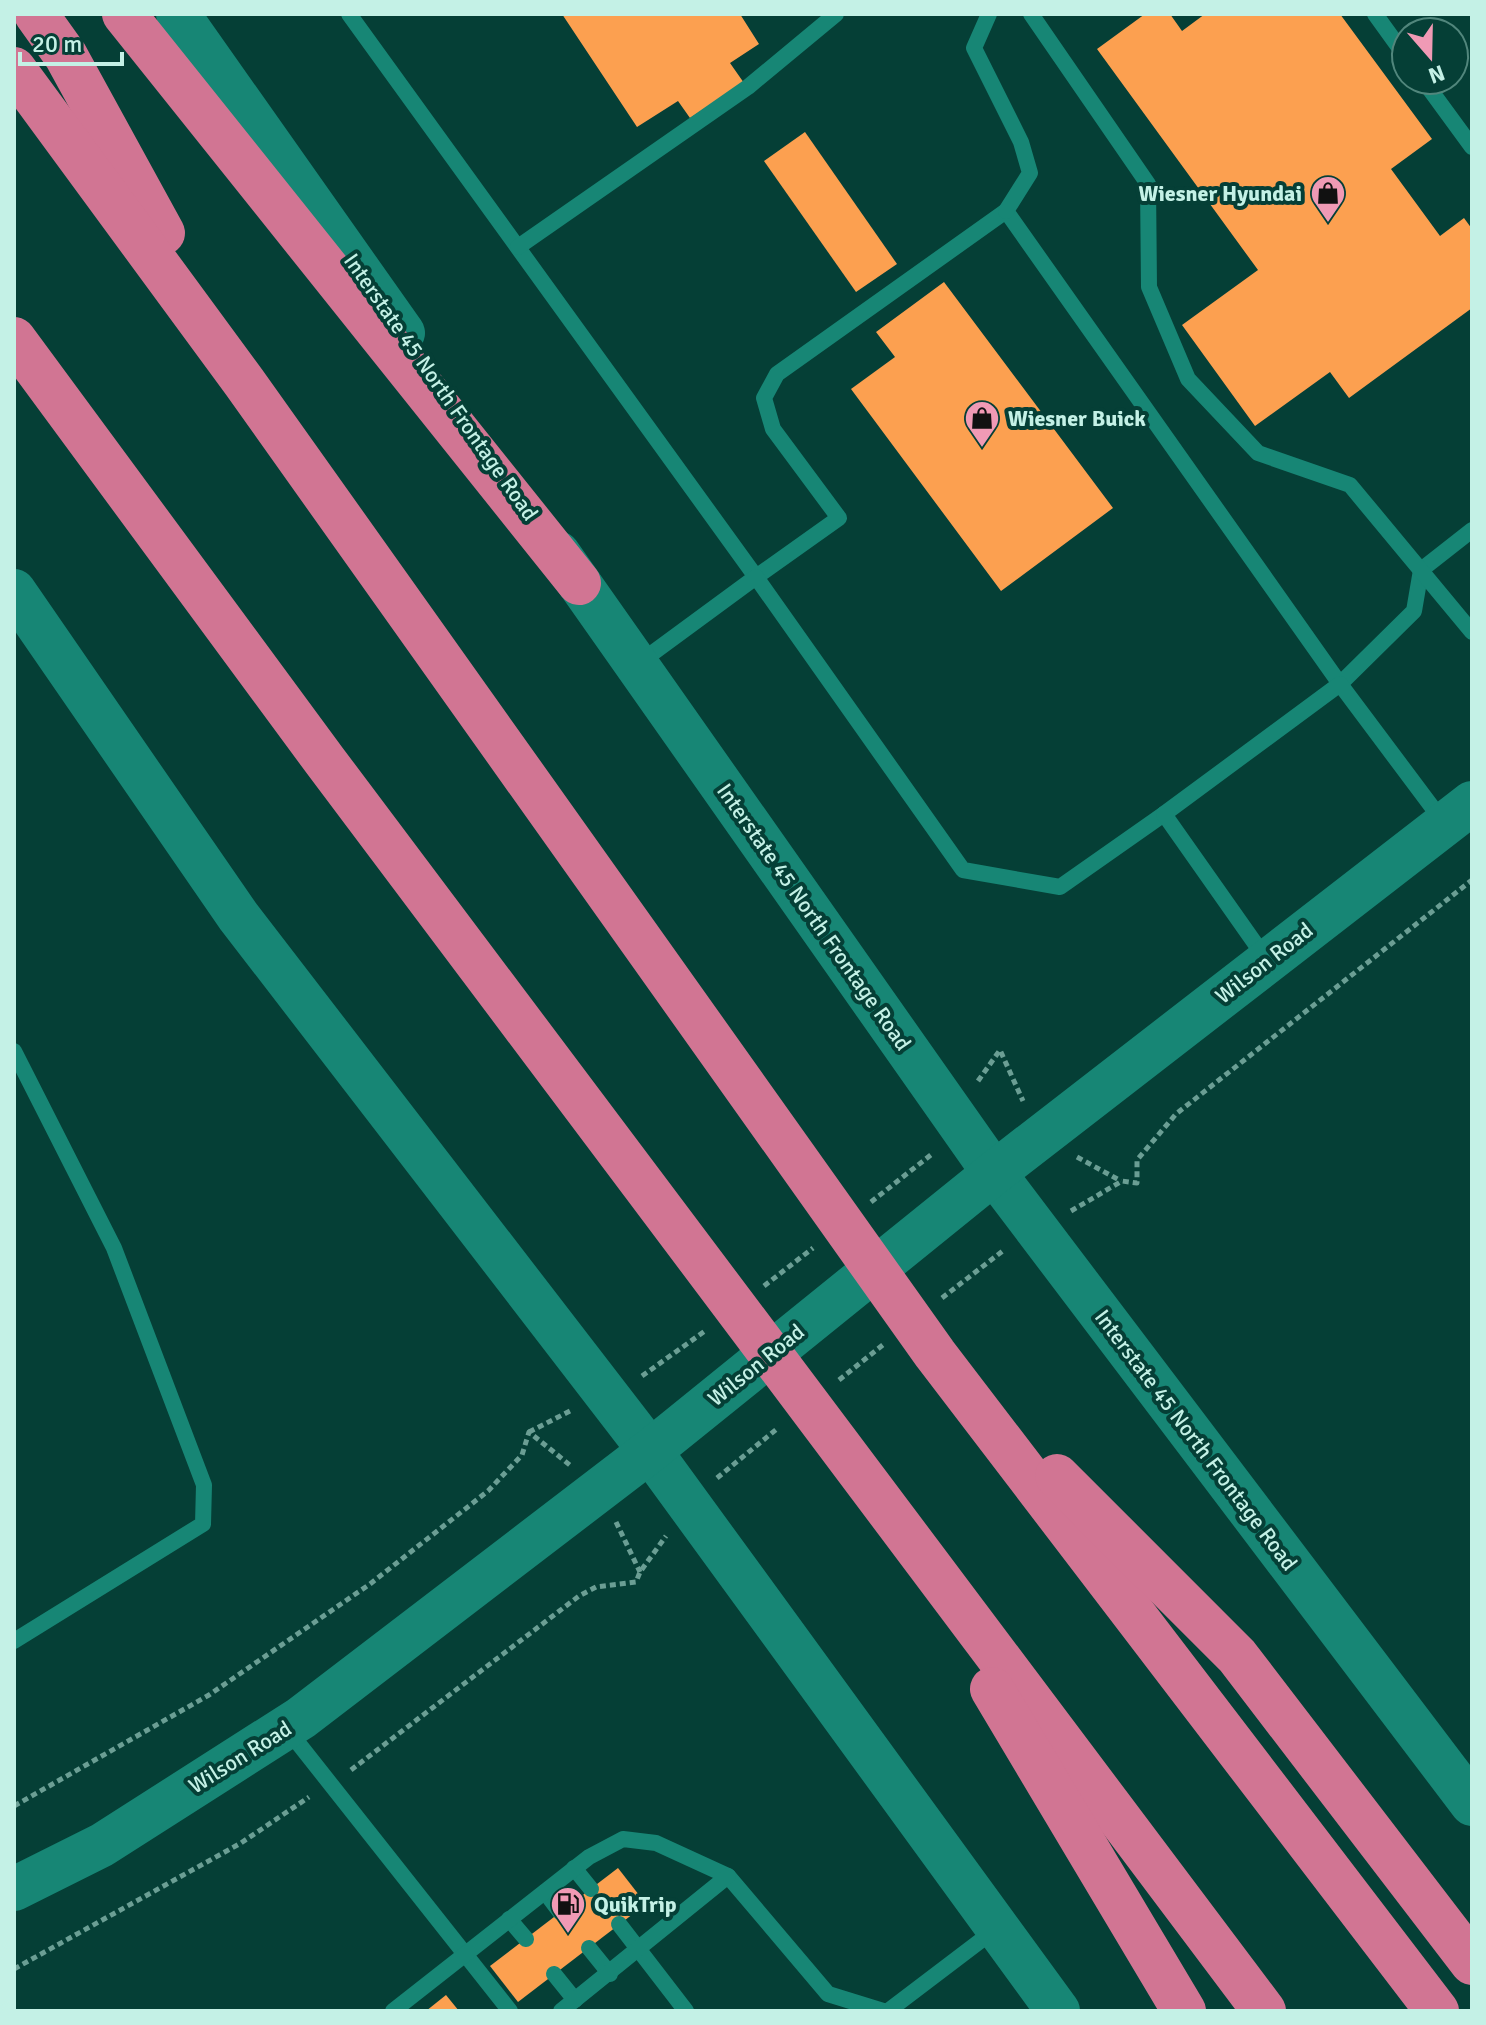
<svg xmlns="http://www.w3.org/2000/svg" width="1486" height="2025" font-family="Signika,sans-serif">
<style>
.building{fill:#fca050}
.lines{fill:none;stroke-linecap:round;stroke-linejoin:round}
.path{stroke:#6b9e94;stroke-width:5;stroke-dasharray:6 4;stroke-linecap:butt}
.lane{stroke:#178675;stroke-width:16}
.secondary{stroke:#178675;stroke-width:44}
.highway{stroke:#d17593;stroke-width:44}
.labels{text-anchor:middle;dominant-baseline:central;stroke-width:8;stroke-linejoin:round;paint-order:stroke}
.poi-label{font-size:22px;font-weight:bold;fill:#c4f1e6;stroke:#053f36;text-anchor:start}
.street-label{font-size:22px;fill:#c4f1e6;stroke:#053f36}
</style>
<rect width="100%" height="100%" fill="#053f36"/>
<g class="building">
<polygon points="562,14 740,14 759,44 730,63 744,83 690,118 678,101 637,127"/>
<polygon points="1145,14 1170,14 1182,31 1205,14 1340,14 1432,139 1391,169 1440,236 1464,218 1472,229 1472,308 1349,398 1330,372 1255,426 1182,325 1258,270 1097,49"/>
<polygon points="805,132 897,264 856,292 764,161"/>
<polygon points="944,282 1113,508 1001,591 851,389 895,357 876,332"/>
<polygon points="618,1868 646,1904 518,2002 490,1966"/>
<polygon points="446,1995 459,2011 426,2011"/>
</g>
<g class="lines">
<g class="path">
<polyline points="978,1081 1000,1050 1023,1101"/>
<polyline points="1077,1157 1121,1181"/>
<polyline points="871,1202 932,1154"/>
<polyline points="1071,1211 1122,1181 1137,1183 1137,1160 1176,1114 1472,880"/>
<polyline points="764,1286 813,1248"/>
<polyline points="942,1298 1004,1250"/>
<polyline points="642,1376 705,1331"/>
<polyline points="839,1380 884,1344"/>
<polyline points="529,1432 572,1410"/>
<polyline points="717,1478 778,1428"/>
<polyline points="616,1522 640,1572"/>
<polyline points="351,1770 579,1596 596,1587 636,1582 640,1572 666,1536"/>
<polyline points="14,1806 209,1695 370,1584 488,1491 522,1455 529,1432 571,1466"/>
<polyline points="14,1969 241,1843 309,1797"/>
</g>
<g class="lane">
<polyline points="349,14 756,577 839,518 773,429 764,398 777,374 1006,211 1340,684 1414,611 1421,570 1472,530"/>
<polyline points="989,14 974,48 1021,142 1030,173 1006,211"/>
<polyline points="1031,14 1148,184 1149,287 1188,379 1258,453 1350,485 1472,632"/>
<polyline points="1375,14 1406,57"/>
<polyline points="1423,80 1472,147"/>
<polyline points="518,247 748,87 836,14"/>
<polyline points="639,663 756,577 963,870 1060,887 1164,814"/>
<polyline points="1266,959 1164,814 1340,684 1444,823"/>
<polyline points="14,1051 114,1248 204,1485 203,1524 14,1641"/>
<polyline points="287,1729 510,2011"/>
<polyline points="574,1868 591,1889"/>
<polyline points="545,1892 560,1912"/>
<polyline points="509,1919 526,1939"/>
<polyline points="619,1924 686,2011"/>
<polyline points="589,1948 610,1974"/>
<polyline points="554,1974 575,2000"/>
<polyline points="393,2011 589,1857 623,1839 656,1843 728,1876 828,1994 883,2011"/>
<polyline points="561,2011 728,1876"/>
<polyline points="888,2011 996,1929"/>
</g>
<g class="secondary">
<polyline points="178,14 403,333"/>
<polyline points="558,553 994,1173 1472,1804"/>
<polyline points="14,591 238,916 650,1451 1058,2011"/>
<polyline points="14,1889 102,1845 301,1718 650,1451 994,1173 1472,803"/>
</g>
<g class="highway">
<polyline points="36,14 66,56 163,233"/>
<polyline points="124,14 579,583"/>
<polyline points="14,69 244,382 935,1354 1437,2011"/>
<polyline points="14,339 325,761 1264,2011"/>
<polyline points="1057,1476 1237,1656 1472,1963"/>
<polyline points="992,1689 1184,2011"/>
</g>
</g>
<defs>
<g id="shop-pin" transform="scale(1.8)"><path d="M0 17L-7.5 6A9.5 9.5 0 1 1 7.5 6Z" fill="#f09ab5" stroke="#053f36"/><path d="M-5-2.5h2.3a2.7 3.5 0 0 1 5.4 0H5L5.5 6h-11ZM-1.5-2.5h3a1.5 2.3 0 0 0-3 0Z" fill="#111"/></g>
<g id="fuel-pin" transform="scale(1.8)"><path d="M0 17L-7.5 6A9.5 9.5 0 1 1 7.5 6Z" fill="#f09ab5" stroke="#053f36"/><path d="M-5.5-6h7V0h2V4h1.3V-2.5L3-4.5l.8-.8L6-3V5H2.5V1h-1V6h-7ZM-4.2-4.7v3.2H.2V-4.7Z" fill="#111"/></g>
</defs>
<g fill-rule="evenodd">
<use href="#shop-pin" x="1328" y="193"/>
<use href="#shop-pin" x="982" y="418"/>
<use href="#fuel-pin" x="568" y="1904"/>
</g>
<g class="labels">
<g class="poi-label">
<text x="1302" y="193" text-anchor="end">Wiesner Hyundai</text>
<text x="1008" y="418">Wiesner Buick</text>
<text x="594" y="1904">QuikTrip</text>
</g>
<g class="street-label">
<text transform="translate(441 387) rotate(55)">Interstate 45 North Frontage Road</text>
<text transform="translate(814 917) rotate(55)">Interstate 45 North Frontage Road</text>
<text transform="translate(1264 963) rotate(-38)">Wilson Road</text>
<text transform="translate(756 1365) rotate(-39)">Wilson Road</text>
<text transform="translate(1196 1440) rotate(53)">Interstate 45 North Frontage Road</text>
<text transform="translate(240 1757) rotate(-32)">Wilson Road</text>
</g>
</g>
<rect width="1486" height="2025" fill="none" stroke="#c4f1e6" stroke-width="32"/>
<g transform="translate(1430 56) rotate(160)"><circle r="38" fill="#053f36" stroke="#51867c" stroke-width="2"/>
<path d="M0-6L14 30L0 20L-14 30Z" fill="#f09ab5"/>
<text y="-12" font-size="22" font-weight="bold" text-anchor="middle" fill="#c4f1e6">N</text>
</g>
<path d="M20 52v12h102v-12" fill="none" stroke="#c4f1e6" stroke-width="4"/>
<text x="32" y="52" font-size="24" fill="#c4f1e6" stroke="#053f36" stroke-width="6" paint-order="stroke">20 m</text>
</svg>
